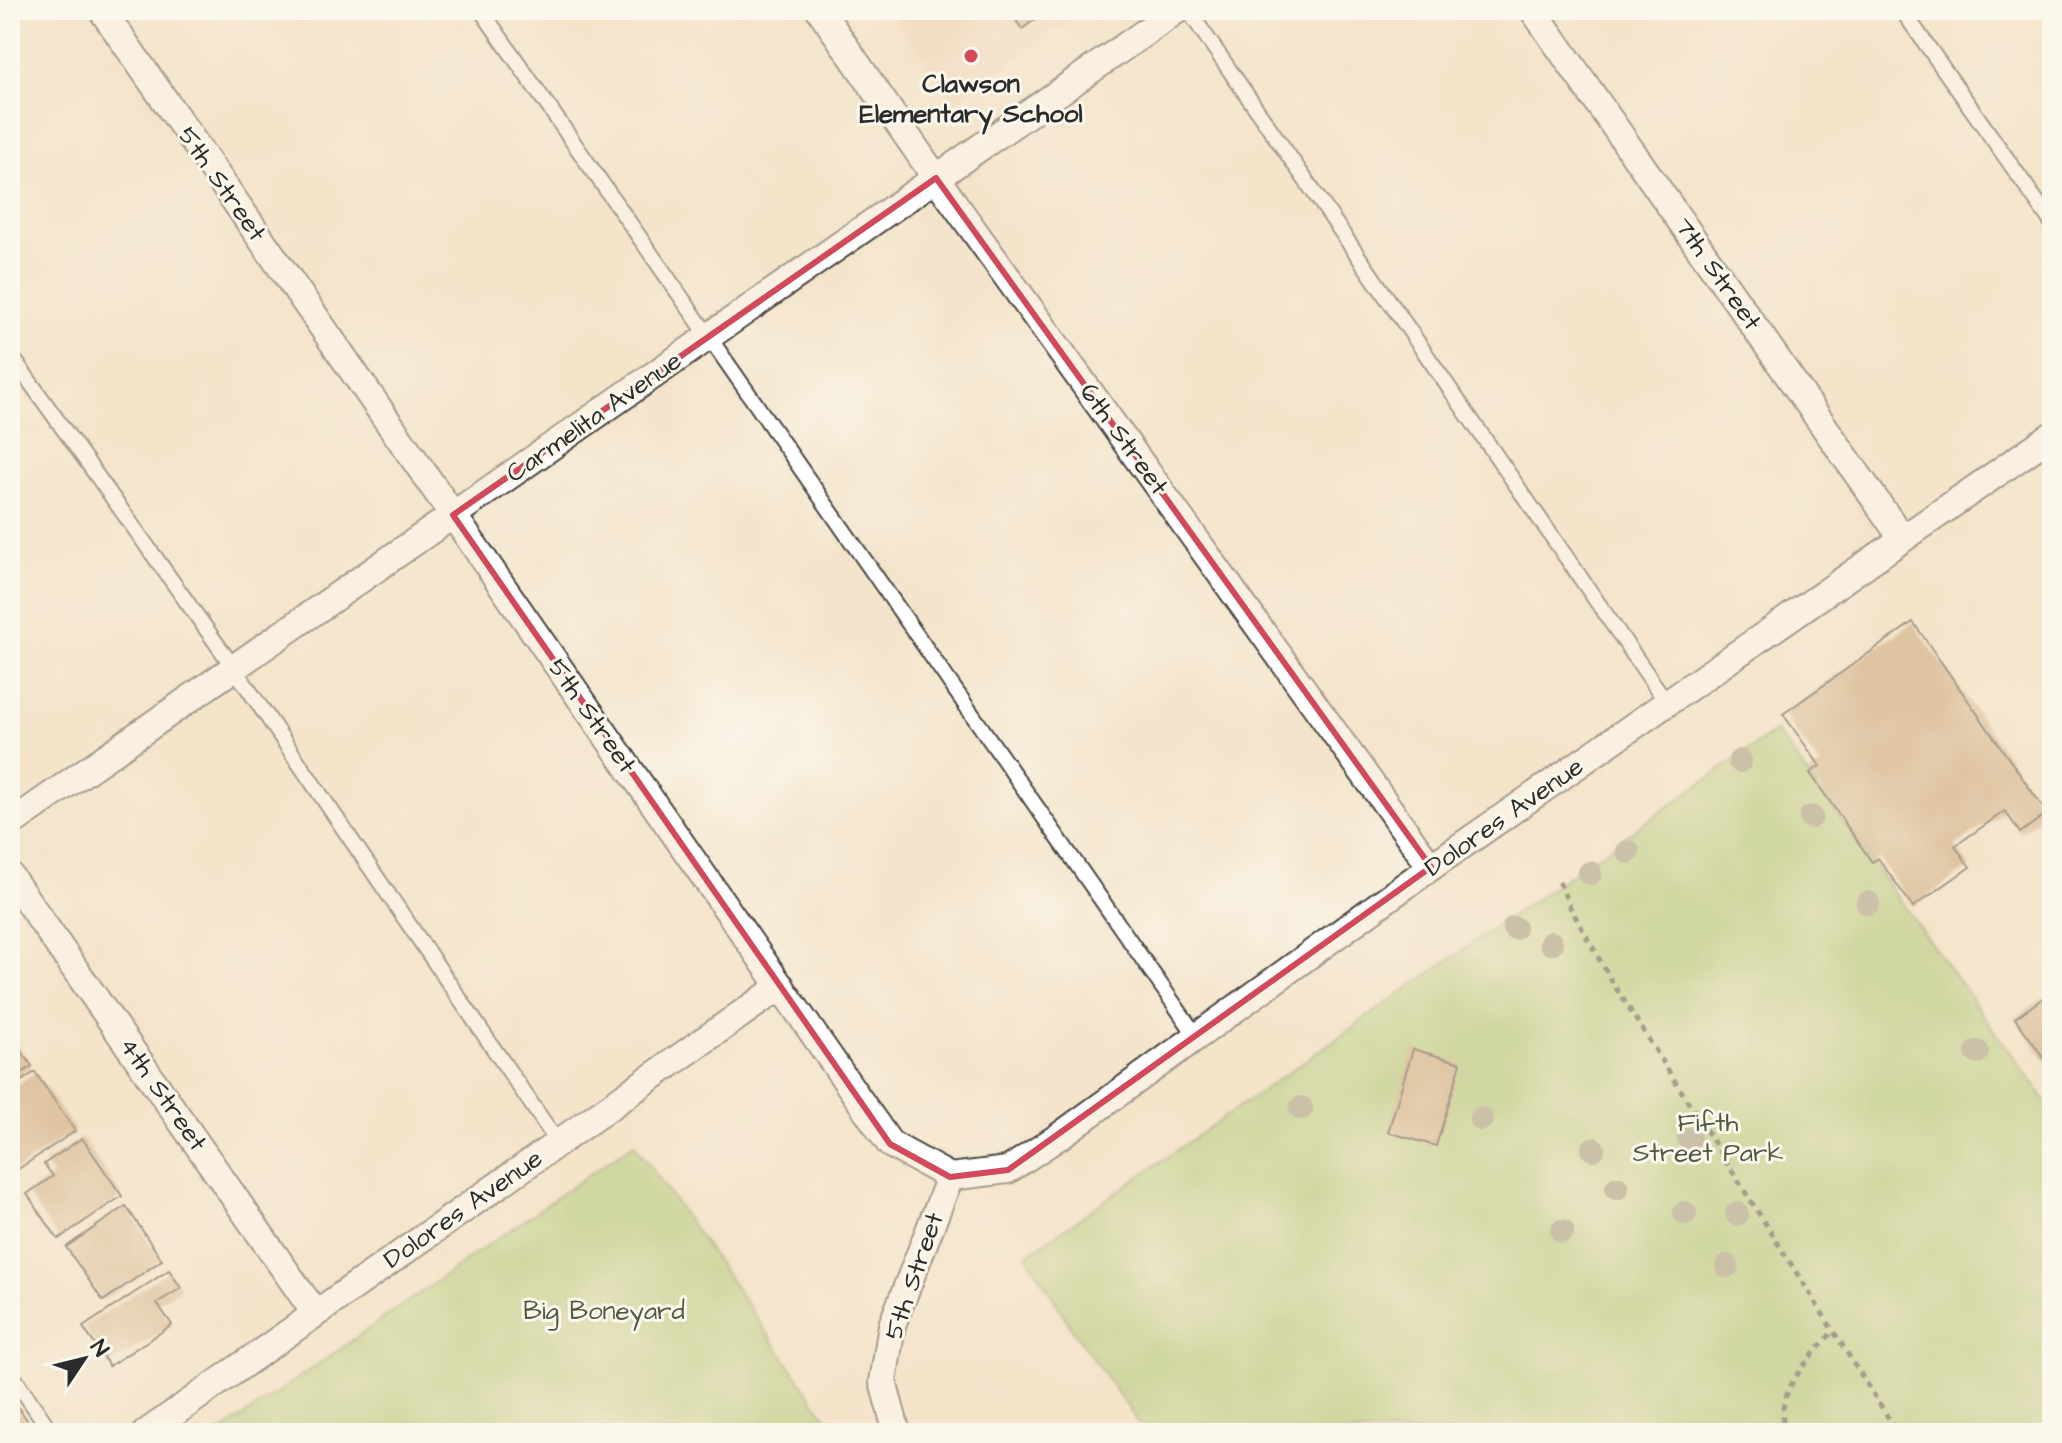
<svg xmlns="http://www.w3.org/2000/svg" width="2062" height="1443" font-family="'Architects Daughter',sans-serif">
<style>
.built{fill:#f0d6bc}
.green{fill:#a7c871;stroke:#697a4e;stroke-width:2}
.building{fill:#c59e72}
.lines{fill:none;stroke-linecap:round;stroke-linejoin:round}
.service-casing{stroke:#494743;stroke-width:18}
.minor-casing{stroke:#494743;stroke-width:30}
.path{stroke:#494743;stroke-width:5;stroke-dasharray:6 6;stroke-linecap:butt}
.service{stroke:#fff;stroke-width:14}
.minor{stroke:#fff;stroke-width:26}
.tree{fill:#9a987f}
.marked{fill:none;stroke:#d1495b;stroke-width:6;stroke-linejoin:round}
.poi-dot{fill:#d1495b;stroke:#fbf7ec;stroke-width:3}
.labels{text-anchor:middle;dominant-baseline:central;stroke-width:6;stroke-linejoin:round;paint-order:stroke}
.poi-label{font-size:26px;font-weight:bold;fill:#2b2b2b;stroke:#fbf7ec}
.street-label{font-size:26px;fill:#2b2b2b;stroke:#fbf7ec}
.park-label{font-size:26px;fill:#505a40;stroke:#fbf7ec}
</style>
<rect width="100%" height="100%" fill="#fbf7ec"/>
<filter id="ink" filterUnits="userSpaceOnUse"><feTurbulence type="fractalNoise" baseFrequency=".0125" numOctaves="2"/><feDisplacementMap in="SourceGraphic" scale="16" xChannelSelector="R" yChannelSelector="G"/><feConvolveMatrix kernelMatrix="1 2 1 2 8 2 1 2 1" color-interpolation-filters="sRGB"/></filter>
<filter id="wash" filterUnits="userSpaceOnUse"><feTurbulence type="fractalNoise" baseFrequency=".006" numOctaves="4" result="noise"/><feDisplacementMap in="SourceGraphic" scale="32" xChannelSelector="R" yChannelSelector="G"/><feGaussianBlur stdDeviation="1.8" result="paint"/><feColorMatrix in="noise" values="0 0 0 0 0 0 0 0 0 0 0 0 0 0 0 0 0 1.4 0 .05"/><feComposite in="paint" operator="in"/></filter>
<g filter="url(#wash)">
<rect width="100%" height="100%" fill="#f4e4cb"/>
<polygon class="built" points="890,10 1085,10 954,101"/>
<g class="green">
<polygon points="1776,731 2052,1109 2052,1433 1146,1433 1072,1329 1027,1255"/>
<polygon points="634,1143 837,1433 220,1433"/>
</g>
<g id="blocks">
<g class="building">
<polygon points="1009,10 1048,10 1022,29"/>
<polygon points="1913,622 2047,813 2020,833 2005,811 1955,846 1970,867 1913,907 1878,858 1872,862 1810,773 1820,766 1783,714"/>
<polygon points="2052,992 2052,1069 2015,1018"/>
<polygon points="10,1035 32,1066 10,1081"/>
<polygon points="1413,1049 1461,1063 1436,1146 1388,1132"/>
<polygon points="35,1072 75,1131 11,1174 10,1089"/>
<polygon points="82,1138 122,1196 58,1239 27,1194 53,1176 44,1164"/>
<polygon points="126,1206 162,1260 103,1301 66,1247"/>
<polygon points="169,1270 181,1288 157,1303 172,1325 109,1366 83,1327"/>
<polygon points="10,1395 36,1433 10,1433"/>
</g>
</g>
</g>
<g filter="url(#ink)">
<use href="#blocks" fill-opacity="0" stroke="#494743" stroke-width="2"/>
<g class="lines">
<g class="service-casing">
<g id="service">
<polyline points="481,10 1197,1037"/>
<polyline points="1188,10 1667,703"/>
<polyline points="1902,10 2052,223"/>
<polyline points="10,354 234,668 558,1143"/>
<polyline points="10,1372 52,1433"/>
</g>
</g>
<g class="minor-casing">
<g id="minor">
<polyline points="102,10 890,1144 950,1177 892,1325 883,1382 897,1433"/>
<polyline points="820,10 936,178 1431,867"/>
<polyline points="1533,10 1902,538"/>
<polyline points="10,824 1177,10"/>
<polyline points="10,876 315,1313"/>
<polyline points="950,1177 1008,1170 1058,1137 1431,867 2052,435"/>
<polyline points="146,1433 781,986"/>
</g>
</g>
<g class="path">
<polyline points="1559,882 1570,907 1611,980 1898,1433"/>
<path d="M1786 1433C1771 1394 1810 1359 1833 1331"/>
</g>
<use href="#service" class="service"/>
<use href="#minor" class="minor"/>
</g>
<g class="tree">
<circle cx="1740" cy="761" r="12"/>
<circle cx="1811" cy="817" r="12"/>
<circle cx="1628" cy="852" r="12"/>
<circle cx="1590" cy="873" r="12"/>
<circle cx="1868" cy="903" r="12"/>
<circle cx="1514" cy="928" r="12"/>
<circle cx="1551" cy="943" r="12"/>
<circle cx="1977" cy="1052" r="12"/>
<circle cx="1301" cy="1108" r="12"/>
<circle cx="1481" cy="1119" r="12"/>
<circle cx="1689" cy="1139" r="12"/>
<circle cx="1593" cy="1149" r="12"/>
<circle cx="1617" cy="1188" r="12"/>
<circle cx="1685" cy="1213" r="12"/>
<circle cx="1737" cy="1214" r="12"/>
<circle cx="1562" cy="1231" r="12"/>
<circle cx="1727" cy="1266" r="12"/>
</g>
</g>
<path d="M0 0H2062V1443H0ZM936 178 1431 867 1008 1170 950 1177 890 1144 453 515Z" fill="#f4e4cb" fill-opacity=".55" fill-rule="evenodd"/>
<path class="marked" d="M936 178 1431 867 1008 1170 950 1177 890 1144 453 515Z"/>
<circle class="poi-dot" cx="971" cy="56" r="8"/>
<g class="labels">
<g class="poi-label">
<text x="971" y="84">Clawson<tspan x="971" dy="30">Elementary School</tspan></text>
</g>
<g class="street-label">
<text transform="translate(222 184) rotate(55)">5th Street</text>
<text transform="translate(1718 274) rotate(55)">7th Street</text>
<text transform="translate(594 417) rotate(-35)">Carmelita Avenue</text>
<text transform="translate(1124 439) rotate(54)">6th Street</text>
<text transform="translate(592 716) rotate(55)">5th Street</text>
<text transform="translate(1504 817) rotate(-35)">Dolores Avenue</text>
<text transform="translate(163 1094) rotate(55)">4th Street</text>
<text transform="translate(463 1209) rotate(-35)">Dolores Avenue</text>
<text transform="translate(914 1276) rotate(-71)">5th Street</text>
</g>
<g class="park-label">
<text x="1708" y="1123">Fifth<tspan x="1708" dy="30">Street Park</tspan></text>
<text x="604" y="1311">Big Boneyard</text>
</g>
</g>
<rect width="2062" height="1443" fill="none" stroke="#fbf7ec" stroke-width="40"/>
<g transform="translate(84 1359) rotate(55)" stroke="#fbf7ec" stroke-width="6" paint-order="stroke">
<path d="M0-6L14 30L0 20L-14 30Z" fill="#2b2b2b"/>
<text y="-12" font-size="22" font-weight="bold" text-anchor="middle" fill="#2b2b2b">N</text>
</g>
</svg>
